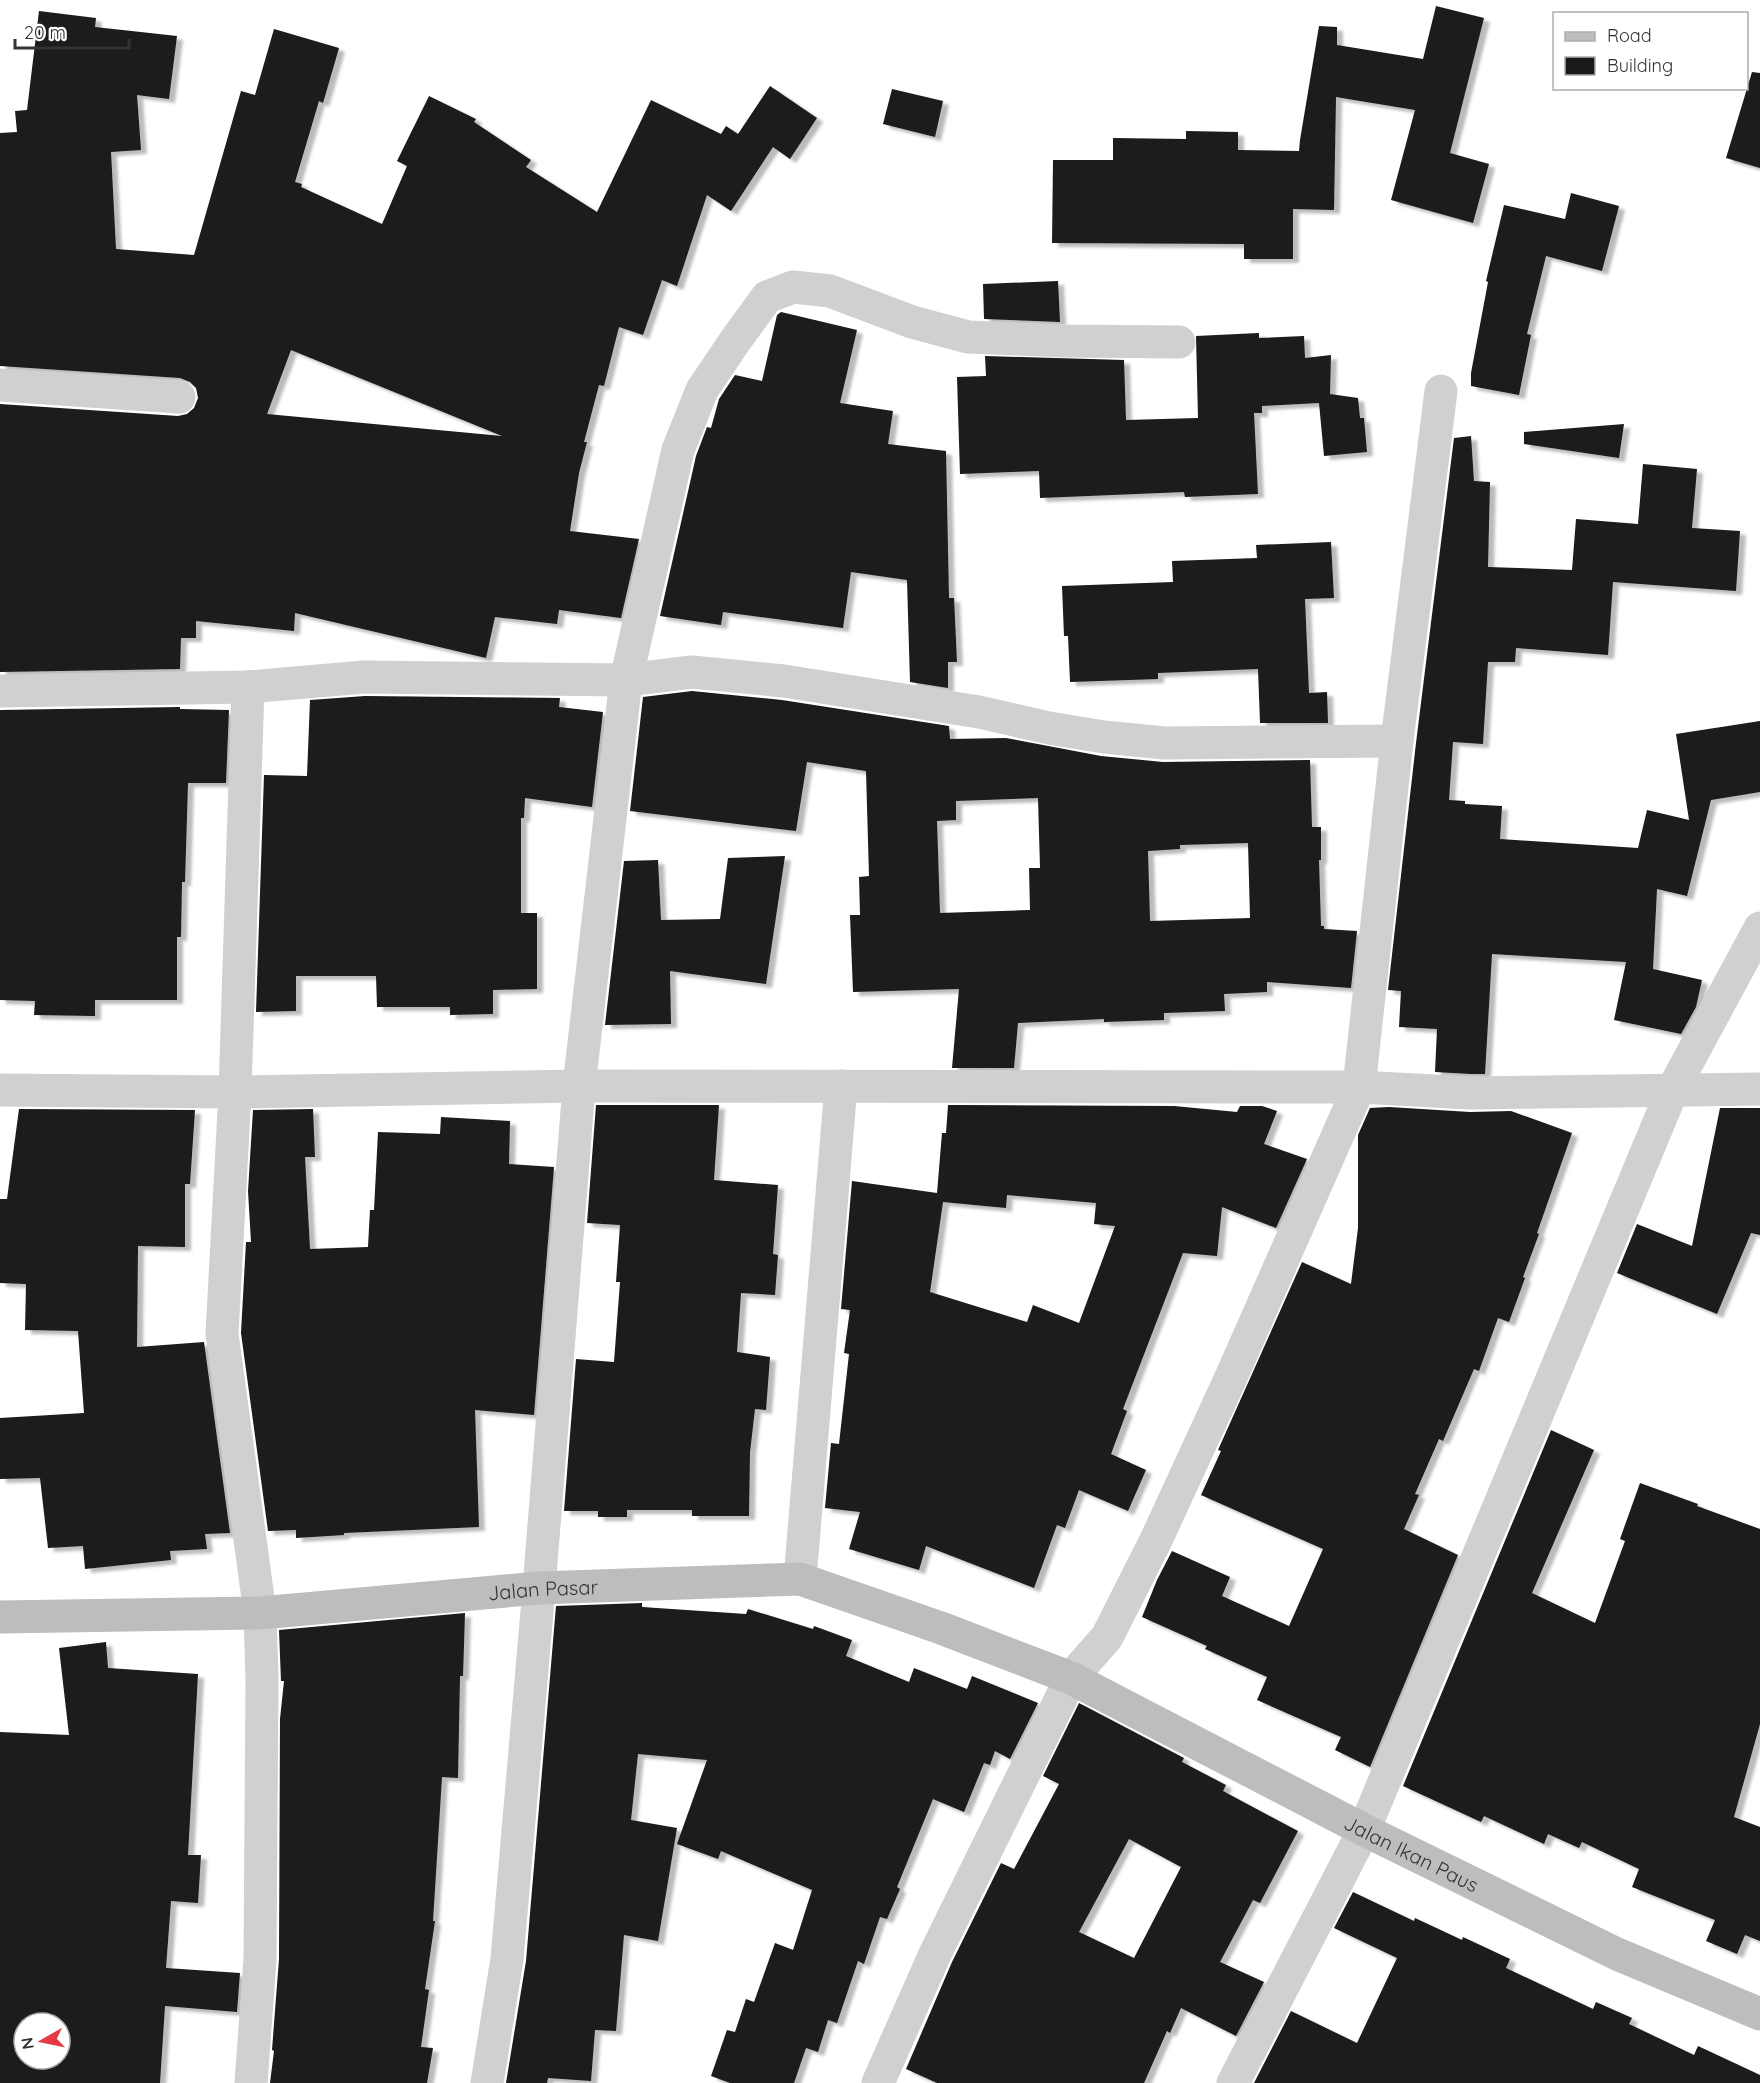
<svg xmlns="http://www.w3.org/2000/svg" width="1760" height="2083" font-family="Quicksand,sans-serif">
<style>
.building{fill:#1a1a1a;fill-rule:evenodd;filter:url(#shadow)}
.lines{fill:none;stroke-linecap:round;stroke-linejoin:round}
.street{stroke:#d0d0d0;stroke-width:33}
.secondary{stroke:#bdbdbd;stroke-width:33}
.labels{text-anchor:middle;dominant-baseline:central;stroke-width:6;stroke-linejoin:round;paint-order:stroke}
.street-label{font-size:20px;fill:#333;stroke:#fff}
</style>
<defs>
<filter id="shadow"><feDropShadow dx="6" dy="4" stdDeviation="1.5" flood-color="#0004"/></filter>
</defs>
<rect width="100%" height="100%" fill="#fff"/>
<g class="building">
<polygon points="1436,6 1484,18 1450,153 1489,164 1473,223 1391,200 1415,110 1336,97 1334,210 1293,209 1293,259 1244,259 1244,244 1052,243 1053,160 1113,160 1113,138 1186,139 1186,131 1238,132 1238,150 1299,151 1300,140 1319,26 1337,27 1337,45 1423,59"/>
<path d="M39 11 96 18 95 27 177 36 169 99 137 95 141 150 111 152 116 249 194 255 241 91 255 95 274 29 339 48 323 103 319 101 295 182 302 184 301 187 382 224 407 166 397 161 429 96 476 119 474 122 531 160 526 167 597 212 651 100 721 134 726 126 738 134 770 86 817 118 790 159 773 147 731 211 707 195 677 286 662 280 643 335 619 327 604 386 599 385 584 442H587L579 473 570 531 639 539 621 618 559 610 557 624 495 617 486 658 295 613 294 631 196 621V638H181L180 669 0 672V404L178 416 187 414 194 408 198 398 196 388 190 382 180 378 0 366V133L17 132 15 111 27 110ZM291 350 502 436 267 414Z"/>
<polygon points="1752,72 1760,73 1760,168 1726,158"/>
<polygon points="892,89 943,101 935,137 883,124"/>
<polygon points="1571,193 1619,206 1602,271 1546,256 1527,334 1531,335 1519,395 1471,386 1471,373 1488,282 1486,281 1504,205 1565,219"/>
<polygon points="1058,281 1060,322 984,319 983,284"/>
<polygon points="781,312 857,330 840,403 893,411 888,444 946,451 949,598 954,598 957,662 948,662 948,688 910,682 907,580 851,572 843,628 723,612 721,625 660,616 696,456 707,427 711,428 719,399 735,375 762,381 777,315"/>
<polygon points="1259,333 1259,338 1304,336 1305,358 1331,355 1330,394 1358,398 1360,418 1364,418 1367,452 1324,456 1319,403 1262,406 1262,413 1254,413 1258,494 1185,497 1184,492 1040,498 1039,471 960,474 957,377 986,376 985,356 1124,360 1126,420 1198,418 1196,336"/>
<polygon points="1624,424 1619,458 1524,444 1524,432"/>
<polygon points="1471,436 1474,481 1490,482 1488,567 1572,570 1576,519 1638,524 1643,464 1697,469 1692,528 1740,531 1736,591 1613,582 1608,655 1516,648 1515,662 1488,662 1483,744 1453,742 1449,800 1465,801 1465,804 1502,806 1500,839 1638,848 1647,810 1689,820 1676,734 1760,721 1760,792 1711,800 1687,896 1657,889 1653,969 1702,980 1696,1007 1681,1034 1614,1020 1626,962 1492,954 1485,1074 1471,1074 1435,1072 1437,1029 1399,1027 1401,991 1388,990 1416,743 1454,438"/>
<polygon points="1331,542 1334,598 1305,599 1309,693 1327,692 1328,723 1260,723 1258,669 1158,673 1158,679 1070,682 1068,636 1064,636 1062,586 1173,582 1172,561 1257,558 1256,545"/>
<path d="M692 691 782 700 949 726 950 739 1006 738 1101 756 1163 762 1310 760 1312 827H1321V860H1319L1321 926H1324V929L1357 931 1351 988 1267 982V992L1224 994 1225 1011 1164 1013V1020L1104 1022V1019L1018 1023 1014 1068H952L959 989 853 992 850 915H860L859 877 869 876 866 771 807 762 796 831 630 811 643 697ZM1038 798 1040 868H1029L1030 910 940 913 937 821 956 820V801ZM1248 843 1250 918 1150 921 1148 851 1180 849V845Z"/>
<polygon points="365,696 560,698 559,707 603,712 592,807 525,798 524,818 521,818 521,913 537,913 537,989 493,990 493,1014 450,1015 450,1007 377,1007 376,976 296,976 296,1011 256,1012 264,775 307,776 310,700"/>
<polygon points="180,707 180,709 229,710 226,783 188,783 185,882 182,882 181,937 177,937 177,1000 95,1000 95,1016 34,1015 35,1001 0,1000 0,710"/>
<polygon points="785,856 766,984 670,971 671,1024 605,1025 624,861 658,860 661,920 720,919 728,858"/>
<polygon points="596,1105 719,1105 714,1180 778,1185 773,1254 778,1255 775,1295 741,1293 737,1352 770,1357 766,1410 755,1409 750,1452 749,1516 692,1516 692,1510 627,1510 627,1517 598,1517 598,1511 564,1511 576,1359 614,1362 620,1282 616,1282 620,1225 587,1223"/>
<path d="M948 1105 1174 1106 1237 1112 1240 1106H1262L1277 1111 1264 1144 1307 1159 1276 1228 1222 1207 1217 1256 1183 1253 1123 1409 1127 1411 1111 1454 1146 1470 1128 1511 1079 1490 1065 1528 1057 1525 1034 1588 926 1546 919 1570 849 1549 860 1512 825 1508 831 1443 839 1444 849 1354 844 1353 850 1310 841 1309 852 1181 937 1193 942 1133H946ZM1007 1195 1096 1203 1094 1224 1115 1226 1079 1323 1033 1305 1027 1322 930 1292 943 1202 1006 1208Z"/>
<polygon points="1389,1107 1470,1112 1511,1111 1572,1133 1537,1233 1539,1234 1523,1277 1525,1278 1509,1322 1498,1318 1479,1371 1474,1369 1443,1441 1439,1439 1415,1494 1419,1495 1404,1529 1458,1555 1370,1767 1335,1750 1341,1737 1257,1700 1267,1677 1205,1649 1207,1646 1142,1617 1157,1580 1172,1551 1230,1577 1222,1596 1289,1626 1323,1549 1201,1495 1221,1451 1218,1450 1302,1262 1351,1284 1358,1228 1358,1135 1370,1108"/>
<polygon points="1720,1108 1760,1108 1760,1235 1751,1233 1717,1314 1617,1273 1637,1224 1692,1246"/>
<polygon points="19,1109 195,1110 190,1184 185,1184 185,1247 138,1246 137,1347 204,1342 230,1533 205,1534 207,1549 170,1551 171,1560 85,1569 83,1546 48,1548 40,1478 0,1479 0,1418 84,1413 78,1331 25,1330 26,1284 0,1283 0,1199 7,1199"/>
<polygon points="313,1109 315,1157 305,1157 310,1249 368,1247 370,1210 374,1210 378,1132 440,1134 441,1117 510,1121 509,1164 554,1167 534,1415 475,1410 479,1527 344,1533 344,1535 296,1538 296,1530 268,1531 241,1333 246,1242 251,1242 248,1191 253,1110"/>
<polygon points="1551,1430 1594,1450 1532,1593 1595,1623 1625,1541 1620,1539 1640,1483 1698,1504 1697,1506 1760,1529 1760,1724 1734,1817 1760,1827 1760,1941 1745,1935 1737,1954 1706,1941 1715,1920 1632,1887 1639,1869 1582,1842 1579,1848 1548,1834 1544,1844 1484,1816 1481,1822 1403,1786"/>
<polygon points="642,1603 642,1607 746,1614 748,1609 813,1629 814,1626 852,1640 846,1656 909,1682 914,1668 967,1689 972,1676 1038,1703 1010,1759 995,1751 990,1765 984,1763 964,1812 933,1799 897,1887 900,1889 887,1919 880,1917 864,1964 858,1961 837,2023 828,2020 818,2052 806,2048 794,2083 730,2083 711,2076 727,2030 735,2032 746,1999 754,2002 775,1943 793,1950 812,1890 721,1851 718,1859 677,1844 707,1760 638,1754 631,1820 677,1828 658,1941 624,1935 616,2031 595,2030 591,2081 548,2078 547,2083 506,2083 526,1961 556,1606"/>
<polygon points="465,1613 463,1676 460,1676 458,1778 442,1777 433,1921 435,1921 425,1989 429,1990 421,2047 433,2048 427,2083 270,2083 274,2051 272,2050 279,1959 280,1719 284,1681 281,1681 279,1630"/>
<path d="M106 1642 108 1668 198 1674 188 1855H201L198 1903 171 1901 166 1968 240 1973 237 2012 165 2006 160 2083H0V1732L69 1735 59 1648ZM24 2023H60V2059H24Z"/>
<path d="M1079 1703 1184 1758 1182 1762 1226 1785 1223 1791 1298 1831 1260 1903 1253 1900 1220 1962 1264 1982 1236 2036 1181 2008 1170 2033 1167 2031 1144 2083H937L906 2069 952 1962 1001 1863 1014 1869 1059 1784 1043 1776ZM1129 1839 1181 1867 1134 1958 1079 1932Z"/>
<polygon points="1353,1892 1414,1921 1415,1918 1462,1940 1463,1937 1510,1959 1506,1968 1593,2009 1596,2002 1632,2018 1629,2024 1694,2055 1698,2046 1760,2075 1760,2083 1254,2083 1291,2011 1357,2043 1397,1958 1334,1928"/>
</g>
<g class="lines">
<g class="street">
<polyline points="0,385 179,397"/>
<polyline points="248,687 235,1092 222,1334 260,1613 262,1679 260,1959 251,2083"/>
<polyline points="0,691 248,687 364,677 626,680 692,672 784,681 979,712 1049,728 1104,737 1165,743 1397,741"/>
<polyline points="0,1090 235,1092 579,1086 1359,1087 1471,1093 1760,1089"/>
<polyline points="800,1579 841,1086"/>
<polyline points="487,2083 507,1959 539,1588 579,1086 626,680 678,450 702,390 735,341 767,297 793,287 830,291 912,322 968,337 1065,341 1179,342"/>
<polyline points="878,2083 935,1954 1071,1678 1107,1637 1156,1540 1232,1375 1359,1087 1397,741 1441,391"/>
<polyline points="1233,2083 1364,1830 1672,1091 1760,928"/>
</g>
<path class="secondary" id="s1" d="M0 1617 260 1613 539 1588 800 1579 941 1628 1071 1678 1364 1830 1617 1954 1760 2014"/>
</g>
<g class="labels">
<g class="street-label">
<text stroke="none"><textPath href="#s1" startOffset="544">Jalan Pasar</textPath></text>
<text stroke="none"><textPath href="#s1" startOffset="1473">Jalan Ikan Paus</textPath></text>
</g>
</g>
<rect x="1553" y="12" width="195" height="78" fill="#ffffff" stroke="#adadad" stroke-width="1.5"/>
<rect x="1565" y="32" width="30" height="9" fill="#bdbdbd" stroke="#adadad" stroke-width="1.5"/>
<text x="1607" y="42" font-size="18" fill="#333333">Road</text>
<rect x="1565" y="57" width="30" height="18" fill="#1a1a1a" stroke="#adadad" stroke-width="1.5"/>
<text x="1607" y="72" font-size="18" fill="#333333">Building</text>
<g transform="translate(42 2041) rotate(261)"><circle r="28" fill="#ffffff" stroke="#adadad" stroke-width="1.5"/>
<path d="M0-4.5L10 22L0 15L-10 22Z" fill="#e63946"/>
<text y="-9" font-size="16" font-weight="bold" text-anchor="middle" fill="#333333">N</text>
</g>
<path d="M15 39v9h114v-9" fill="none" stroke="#333333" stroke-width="3"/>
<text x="24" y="39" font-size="18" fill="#333333" stroke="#ffffff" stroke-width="4.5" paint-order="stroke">20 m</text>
</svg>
